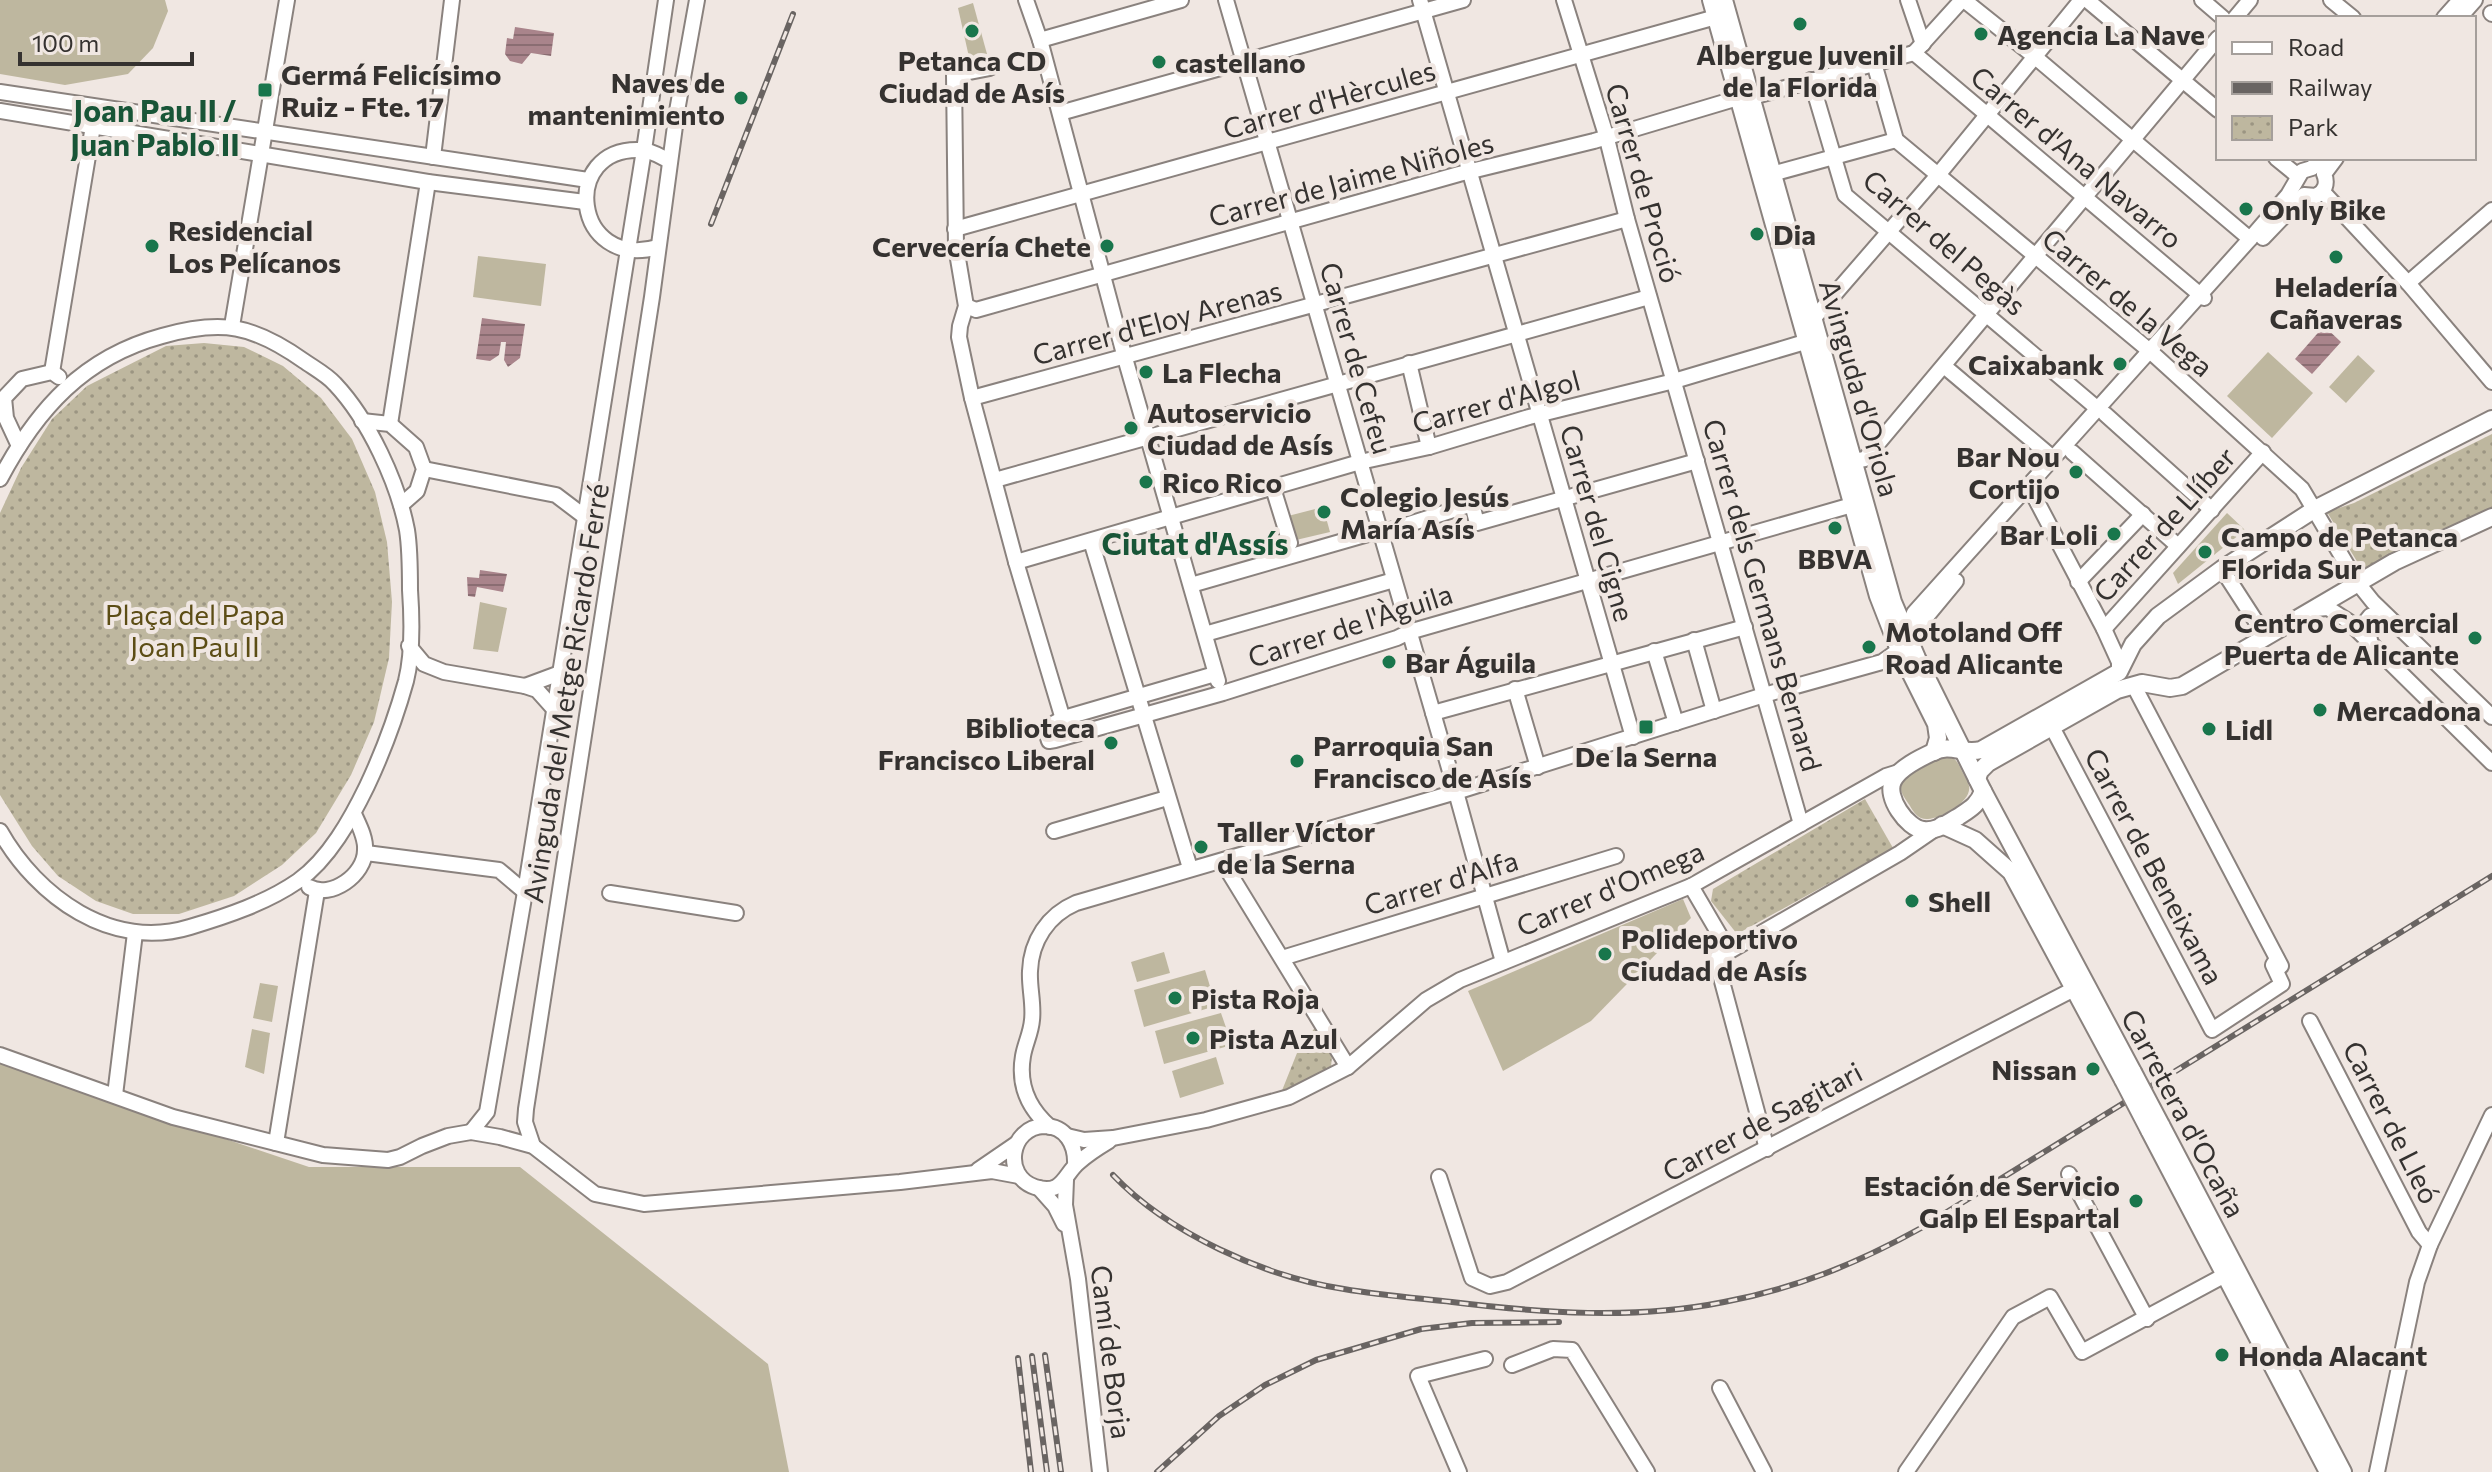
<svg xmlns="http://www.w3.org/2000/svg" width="2492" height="1472" font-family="Commissioner,sans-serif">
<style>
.grass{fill:#beb79f}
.park{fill:url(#park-dots)}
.water{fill:url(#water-rules)}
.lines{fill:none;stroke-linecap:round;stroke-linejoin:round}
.minor-casing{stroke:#8a827e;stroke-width:18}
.major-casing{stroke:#8a827e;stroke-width:20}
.minor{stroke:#fff;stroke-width:14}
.major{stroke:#fff;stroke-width:16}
.rail-casing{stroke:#696462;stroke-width:6}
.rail{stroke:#f0e7e2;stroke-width:3;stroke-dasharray:9;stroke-linecap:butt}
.major-bridge-casing{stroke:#8a827e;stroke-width:20;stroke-linecap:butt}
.major-bridge{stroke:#fff;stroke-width:16}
.poi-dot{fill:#19764c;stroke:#f0e7e2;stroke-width:3}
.labels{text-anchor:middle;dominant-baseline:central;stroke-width:8;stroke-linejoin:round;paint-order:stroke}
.poi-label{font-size:28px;font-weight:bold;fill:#353230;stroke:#f0e7e2;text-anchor:start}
.street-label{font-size:28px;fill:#353230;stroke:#f0e7e2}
.park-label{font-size:28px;fill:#5c4d15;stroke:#f0e7e2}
.neighbourhood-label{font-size:30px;font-weight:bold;fill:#185537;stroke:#f0e7e2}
</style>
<defs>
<pattern id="park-dots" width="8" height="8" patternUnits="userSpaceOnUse" patternTransform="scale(2)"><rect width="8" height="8" fill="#beb79f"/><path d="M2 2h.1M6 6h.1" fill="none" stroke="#9b9582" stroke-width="1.8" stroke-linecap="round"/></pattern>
<pattern id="water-rules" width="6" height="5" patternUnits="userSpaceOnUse" patternTransform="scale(2)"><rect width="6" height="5" fill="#a9848b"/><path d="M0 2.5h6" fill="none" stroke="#8a6d72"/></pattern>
</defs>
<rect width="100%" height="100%" fill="#f0e7e2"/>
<g class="grass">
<polygon points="0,0 165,0 168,11 153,48 128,74 65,85 0,74"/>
<polygon points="973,3 987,54 969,57 958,8"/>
<polygon points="478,256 546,264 541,306 473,297"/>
<polygon points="2268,352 2313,393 2272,438 2227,396"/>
<polygon points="2358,355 2375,371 2346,403 2329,387"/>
<polygon points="1323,507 1330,532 1296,540 1288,516"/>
<polygon points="2227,513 2245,530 2178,584 2173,573"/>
<polygon points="480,602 507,608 498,652 473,649"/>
<path d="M1943 755C1953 756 1957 760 1961 769 1963 774 1968 781 1969 786 1972 802 1941 818 1928 819 1919 820 1914 813 1910 806 1907 801 1901 794 1901 789 1898 775 1933 760 1943 755Z"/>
<polygon points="1683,899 1691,918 1591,1021 1503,1071 1468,991"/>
<polygon points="1164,952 1170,973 1137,982 1131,962"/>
<polygon points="1205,970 1216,1006 1144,1027 1134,990"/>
<polygon points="260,983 278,986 272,1022 253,1018"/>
<polygon points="1221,1013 1232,1045 1164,1064 1155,1031"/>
<polygon points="252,1029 270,1033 264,1074 245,1067"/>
<polygon points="1216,1057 1224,1084 1180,1098 1172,1071"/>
<polygon points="0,1063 309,1167 520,1167 768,1364 789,1472 0,1472"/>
</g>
<g class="park">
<polygon points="204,343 244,347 283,366 321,398 352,439 375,492 387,542 392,602 389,658 374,722 351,775 316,833 282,865 234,896 179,914 133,914 96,901 58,876 32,846 0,795 0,513 21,468 52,419 87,386 166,346"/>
<polygon points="2492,434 2492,513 2364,573 2327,512 2354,503"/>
<polygon points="1865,799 1893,848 1737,934 1711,901 1713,889"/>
<polygon points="1316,1026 1332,1055 1331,1068 1281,1093 1297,1053"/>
</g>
<g class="water">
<polygon points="515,27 554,33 551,56 531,53 522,64 510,61 505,54 507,38 513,39"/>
<polygon points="482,318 525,324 520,358 508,367 504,360 506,342 501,342 499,355 490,361 476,359"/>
<polygon points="2324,326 2341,342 2312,374 2295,359"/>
<polygon points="480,570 507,574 503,592 477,587 475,597 468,596 467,577 479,578"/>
</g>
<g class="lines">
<g class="minor-casing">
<g id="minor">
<polyline points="1026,0 1040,40 1125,358 1218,681"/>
<polyline points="1226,0 1456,792 1503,962"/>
<polyline points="1420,0 1633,737"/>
<polyline points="1564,0 1606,135 1627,219 1801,824"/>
<polyline points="1908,0 1923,44"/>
<polyline points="1964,0 2034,56 2250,239"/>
<polyline points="2087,0 2218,110"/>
<polyline points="2202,0 2223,18"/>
<polyline points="2331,0 2353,18"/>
<polyline points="2491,13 2492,14"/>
<polyline points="2235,18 2250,0"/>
<polyline points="2444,18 2460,0"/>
<polyline points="2459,18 2475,0"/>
<polyline points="1040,40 1181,0"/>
<polyline points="1914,53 2204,298"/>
<polyline points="1914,53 1962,0"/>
<polyline points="1874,63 1896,140 2151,352 2302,489 2357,582 2373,602 2492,717"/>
<polyline points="990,68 954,75 956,247 966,306 960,326 959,337 972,398 1016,562 1065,726"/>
<polyline points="1811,80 1845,195 2098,409"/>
<polyline points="0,92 588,180"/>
<polyline points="0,111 428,182 585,202"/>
<polyline points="1060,113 1463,0"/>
<polyline points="433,157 452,0"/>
<polyline points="2276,158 2298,176"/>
<polyline points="1772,174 1896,140"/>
<polyline points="2323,192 2408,283 2492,382"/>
<polyline points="955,229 1716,17"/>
<path d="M2263 238 2304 195 2316 196C2325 192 2328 183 2324 174L2336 158"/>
<path d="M658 247C573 271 559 146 641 150 651 150 661 157 670 161"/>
<polyline points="2408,283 2492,210"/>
<polyline points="966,306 976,310 1459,174 1594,141 1738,98 1752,97 1914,53"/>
<polyline points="1814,318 1938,175 2081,0"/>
<polyline points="232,326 287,0"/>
<polyline points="1409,363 1429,447"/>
<polyline points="1944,366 2053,458"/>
<polyline points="52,372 93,126"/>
<polyline points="972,398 1627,219"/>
<polyline points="2105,414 2212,510"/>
<polyline points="362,421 390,424 416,447 424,469 417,491 401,505"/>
<polyline points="390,424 428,182"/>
<polyline points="19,446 6,418 4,398 22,379 52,372 59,377"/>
<polyline points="2072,452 2178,546"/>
<polyline points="1853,461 1865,459 2218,38"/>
<polyline points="424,469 556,495 585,517"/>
<path d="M0 479C37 409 84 357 162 336 222 319 253 325 304 361 314 368 327 375 335 384 369 420 398 483 407 530 410 549 410 570 410 590 412 618 413 653 406 681 396 717 383 752 367 786 351 819 329 859 298 881 266 903 227 916 190 927 112 951 37 897 0 831"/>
<polyline points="995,480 1649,297"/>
<polyline points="2027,488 2033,494 2104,629 2119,662 2119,672"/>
<polyline points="1091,541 1190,868"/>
<polyline points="1271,560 1269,549 1290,543 1273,488"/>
<polyline points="1016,562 1360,462 1429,447 1529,417 1674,381 1805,342"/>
<polyline points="2222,569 2266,637"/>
<polyline points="2078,582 2143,514"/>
<polyline points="1191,585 1368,534 1381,533 1472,504 1477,523 1697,461"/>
<polyline points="2315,609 2328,608 2348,621 2492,763"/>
<polyline points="2104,629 2263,452"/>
<polyline points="1913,633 1956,581"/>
<polyline points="1205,634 1394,580"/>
<polyline points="1694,640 1714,711"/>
<polyline points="2370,640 2366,621 2370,616 2382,612"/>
<polyline points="409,646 424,664 444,672 525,686"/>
<polyline points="1654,651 1676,723"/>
<polyline points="1215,674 1064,718 1045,728 1049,741 1055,740 1223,693 1397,638 1409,632 1852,505"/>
<polyline points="2134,686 2281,966"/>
<polyline points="1515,689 1538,767"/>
<polyline points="554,709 537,690 525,686 560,673"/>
<polyline points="1433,713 1745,627"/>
<polyline points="2052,727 2212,1030 2282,984 2273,965 2277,959"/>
<polyline points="1054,831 1167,798"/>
<polyline points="366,853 499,870 525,892"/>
<polyline points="1222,861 1348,1067"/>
<polyline points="1691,886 1729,951"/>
<path d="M309 887C331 899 365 875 365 850 366 838 359 825 354 814"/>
<polyline points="610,893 736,913"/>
<polyline points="1282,958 1616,856"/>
<polyline points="2310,1021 2419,1232 2430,1245"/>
<polyline points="0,1055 173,1117 323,1155 388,1160 400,1157 422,1146 448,1136 471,1132 500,1137 533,1146 595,1194 644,1204 900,1182 992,1171 1019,1176"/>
<polyline points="115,1095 135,933"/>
<path d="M1050 1127C1028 1108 1018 1085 1023 1056 1025 1044 1031 1033 1032 1020 1034 1004 1029 987 1030 971 1031 941 1048 915 1076 903L1456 792 1764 695 1882 662 1899 650 1914 613 2250 239 2288 195 2302 171 2312 168 2321 158"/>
<polyline points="471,1132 487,1112 525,892 644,150 666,0"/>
<polyline points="1067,1136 1084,1140 1113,1138 1206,1120 1289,1097 1348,1067 1426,1000 1460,980 1691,886 1886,776 1902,771"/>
<polyline points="276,1143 317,891"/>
<polyline points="533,1146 525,1122 526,1109 652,297 677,111 697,0"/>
<polyline points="1767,1149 1716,959 1900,853 1935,829"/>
<path d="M1075 1165C1076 1145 1066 1126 1044 1126 1010 1127 1002 1176 1035 1187 1063 1196 1064 1174 1079 1162 1088 1154 1099 1147 1109 1141"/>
<polyline points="978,1170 1016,1144"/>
<polyline points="2069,1174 2147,1319"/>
<polyline points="1439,1177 1472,1278 1490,1286 1507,1282 2074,989"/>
<polyline points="1066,1180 1065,1205 1078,1279 1100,1472"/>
<polyline points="1039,1188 1055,1206 1064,1224"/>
<polyline points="1512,1365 1553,1349 1572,1350 1647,1472"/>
<polyline points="1720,1388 1764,1472"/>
<polyline points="1459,1472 1418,1376 1485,1359"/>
<polyline points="1906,1472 2013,1317 2050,1297 2082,1352 2225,1275 2228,1268"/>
<polyline points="2377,1472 2417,1282 2430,1245 2492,1115"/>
</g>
</g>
<g class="major-casing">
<g id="major">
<polyline points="1711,0 1878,596 1899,650 1936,724 1938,738 1934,752"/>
<polyline points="1724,0 1893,602 1917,658 1983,791 2133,1072"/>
<polyline points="1977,779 1980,771 1988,763 2117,690 2142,683 2170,688 2182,686 2394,562 2492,517"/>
<path d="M1983 791C1978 805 1970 809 1958 817 1947 823 1936 832 1923 830 1907 828 1885 797 1893 781 1899 768 1920 758 1933 752 1951 743 1963 755 1981 750L2119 672 2133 644 2158 616 2222 569 2315 509 2492 419"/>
<polyline points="1942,825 1975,840 2011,872 2123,1080"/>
<polyline points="2161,1125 2343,1472"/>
<polyline points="2149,1130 2328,1472"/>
</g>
</g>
<use href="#minor" class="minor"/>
<use href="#major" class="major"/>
<g class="rail-casing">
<g id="rail">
<polyline points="711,224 793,14"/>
<path d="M1113 1175C1168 1233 1265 1277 1344 1289 1379 1295 1416 1298 1452 1302 1542 1313 1634 1320 1724 1302 1797 1288 1856 1264 1921 1228L2492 876"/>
<polyline points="1045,1355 1061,1472"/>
<polyline points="1032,1356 1047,1472"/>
<polyline points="1018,1358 1031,1472"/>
<polyline points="1157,1472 1219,1416 1265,1385 1316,1360 1421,1329 1472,1323 1559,1322"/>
</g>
</g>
<use href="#rail" class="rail"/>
<g class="major-bridge-casing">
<g id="major-bridge">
<polyline points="2133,1072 2161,1125"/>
<polyline points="2123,1080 2149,1130"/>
</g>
</g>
<use href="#major-bridge" class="major-bridge"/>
</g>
<g class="poi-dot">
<circle cx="1800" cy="24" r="8"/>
<circle cx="972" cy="31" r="8"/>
<circle cx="1981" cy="34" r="8"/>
<circle cx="1159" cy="62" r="8"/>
<rect x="257" y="82" width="16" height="16" rx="4"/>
<circle cx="741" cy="98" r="8"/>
<circle cx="2246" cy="209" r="8"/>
<circle cx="1757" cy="234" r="8"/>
<circle cx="152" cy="246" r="8"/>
<circle cx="1107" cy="246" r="8"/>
<circle cx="2336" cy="257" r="8"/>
<circle cx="2120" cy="364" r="8"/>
<circle cx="1146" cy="372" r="8"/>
<circle cx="1131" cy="428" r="8"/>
<circle cx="2076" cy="472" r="8"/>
<circle cx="1146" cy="482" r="8"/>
<circle cx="1324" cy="512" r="8"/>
<circle cx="1835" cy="528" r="8"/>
<circle cx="2114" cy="534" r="8"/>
<circle cx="2205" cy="552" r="8"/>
<circle cx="2475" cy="638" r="8"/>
<circle cx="1869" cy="647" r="8"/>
<circle cx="1389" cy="662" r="8"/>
<circle cx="2320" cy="710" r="8"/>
<rect x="1638" y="719" width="16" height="16" rx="4"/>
<circle cx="2209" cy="729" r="8"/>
<circle cx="1111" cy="743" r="8"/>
<circle cx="1297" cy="761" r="8"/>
<circle cx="1201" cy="847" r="8"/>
<circle cx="1912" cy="901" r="8"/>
<circle cx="1605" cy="954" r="8"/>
<circle cx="1175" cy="998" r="8"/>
<circle cx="1193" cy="1038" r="8"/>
<circle cx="2093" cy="1069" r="8"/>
<circle cx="2136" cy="1201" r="8"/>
<circle cx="2222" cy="1355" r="8"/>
</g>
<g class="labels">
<g class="poi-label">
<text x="1997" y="34">Agencia La Nave</text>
<text x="1800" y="54" text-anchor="middle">Albergue Juvenil<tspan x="1800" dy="32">de la Florida</tspan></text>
<text x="972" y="60" text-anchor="middle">Petanca CD<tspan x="972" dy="32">Ciudad de Asís</tspan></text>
<text x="1175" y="62">castellano</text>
<text x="281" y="74">Germá Felicísimo<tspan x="281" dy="32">Ruiz - Fte. 17</tspan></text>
<text x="725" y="82" text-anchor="end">Naves de<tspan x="725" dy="32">mantenimiento</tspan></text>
<text x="2262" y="209">Only Bike</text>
<text x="168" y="230">Residencial<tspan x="168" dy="32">Los Pelícanos</tspan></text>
<text x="1773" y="234">Dia</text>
<text x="1091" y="246" text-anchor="end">Cervecería Chete</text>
<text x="2336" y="286" text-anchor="middle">Heladería<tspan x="2336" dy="32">Cañaveras</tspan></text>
<text x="2104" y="364" text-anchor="end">Caixabank</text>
<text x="1162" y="372">La Flecha</text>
<text x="1147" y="412">Autoservicio<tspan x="1147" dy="32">Ciudad de Asís</tspan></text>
<text x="2060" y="456" text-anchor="end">Bar Nou<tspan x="2060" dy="32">Cortijo</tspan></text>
<text x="1162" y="482">Rico Rico</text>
<text x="1340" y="496">Colegio Jesús<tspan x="1340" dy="32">María Asís</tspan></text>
<text x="2098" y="534" text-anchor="end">Bar Loli</text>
<text x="2221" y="536">Campo de Petanca<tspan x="2221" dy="32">Florida Sur</tspan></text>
<text x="1835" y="558" text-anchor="middle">BBVA</text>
<text x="2459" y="622" text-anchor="end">Centro Comercial<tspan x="2459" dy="32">Puerta de Alicante</tspan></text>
<text x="1885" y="631">Motoland Off<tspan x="1885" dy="32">Road Alicante</tspan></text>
<text x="1405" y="662">Bar Águila</text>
<text x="2336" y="710">Mercadona</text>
<text x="1095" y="727" text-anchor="end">Biblioteca<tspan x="1095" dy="32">Francisco Liberal</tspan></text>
<text x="2225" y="729">Lidl</text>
<text x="1313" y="745">Parroquia San<tspan x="1313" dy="32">Francisco de Asís</tspan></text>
<text x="1646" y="756" text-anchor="middle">De la Serna</text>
<text x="1217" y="831">Taller Víctor<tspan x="1217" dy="32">de la Serna</tspan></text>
<text x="1928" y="901">Shell</text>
<text x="1621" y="938">Polideportivo<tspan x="1621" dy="32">Ciudad de Asís</tspan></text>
<text x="1191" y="998">Pista Roja</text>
<text x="1209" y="1038">Pista Azul</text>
<text x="2077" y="1069" text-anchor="end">Nissan</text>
<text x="2120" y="1185" text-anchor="end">Estación de Servicio<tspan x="2120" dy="32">Galp El Espartal</tspan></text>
<text x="2238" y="1355">Honda Alacant</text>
</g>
<g class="street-label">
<text transform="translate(1329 99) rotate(-16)">Carrer d'Hèrcules</text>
<text transform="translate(2077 157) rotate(40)">Carrer d'Ana Navarro</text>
<text transform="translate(1351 179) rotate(-15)">Carrer de Jaime Niñoles</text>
<text transform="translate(1644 183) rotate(74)">Carrer de Proció</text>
<text transform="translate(1945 242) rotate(41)">Carrer del Pegàs</text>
<text transform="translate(2128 302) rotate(40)">Carrer de la Vega</text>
<text transform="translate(1157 322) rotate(-15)">Carrer d'Eloy Arenas</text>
<text transform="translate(1357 358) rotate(74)">Carrer de Cefeu</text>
<text transform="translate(1860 388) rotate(74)">Avinguda d'Oriola</text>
<text transform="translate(1496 401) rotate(-15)">Carrer d'Algol</text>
<text transform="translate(1598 523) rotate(74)">Carrer del Cigne</text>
<text transform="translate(2164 524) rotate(-48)">Carrer de Llíber</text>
<text transform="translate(1763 595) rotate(74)">Carrer dels Germans Bernard</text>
<text transform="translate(1350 625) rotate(-18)">Carrer de l'Àguila</text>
<text transform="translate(565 693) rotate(-81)">Avinguda del Metge Ricardo Ferré</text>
<text transform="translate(2155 866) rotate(62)">Carrer de Beneixama</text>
<text transform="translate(1441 882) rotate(-17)">Carrer d'Alfa</text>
<text transform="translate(1610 888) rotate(-23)">Carrer d'Omega</text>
<text transform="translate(2184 1113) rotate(62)">Carretera d'Ocaña</text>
<text transform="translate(1762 1121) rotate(-28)">Carrer de Sagitari</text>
<text transform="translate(2392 1122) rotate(63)">Carrer de Lleó</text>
<text transform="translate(1112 1352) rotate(83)">Camí de Borja</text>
</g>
<g class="park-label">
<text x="195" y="614">Plaça del Papa<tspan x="195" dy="32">Joan Pau II</tspan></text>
</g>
<g class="neighbourhood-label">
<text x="155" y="109">Joan Pau II /<tspan x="155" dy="34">Juan Pablo II</tspan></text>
<text x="1195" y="542">Ciutat d'Assís</text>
</g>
</g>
<rect x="2216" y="16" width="260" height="144" fill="#f0e7e2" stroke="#a59f9b" stroke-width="2"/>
<rect x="2232" y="42" width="40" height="12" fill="#ffffff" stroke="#a59f9b" stroke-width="2"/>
<text x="2288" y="56" font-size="24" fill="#353230">Road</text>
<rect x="2232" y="82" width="40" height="12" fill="#696462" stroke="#a59f9b" stroke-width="2"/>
<text x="2288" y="96" font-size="24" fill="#353230">Railway</text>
<rect x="2232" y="116" width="40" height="24" fill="url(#park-dots)" stroke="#a59f9b" stroke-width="2"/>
<text x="2288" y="136" font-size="24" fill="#353230">Park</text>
<path d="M20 52v12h172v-12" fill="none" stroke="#353230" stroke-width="4"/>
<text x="32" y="52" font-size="24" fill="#353230" stroke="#f0e7e2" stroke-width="6" paint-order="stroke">100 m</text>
</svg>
